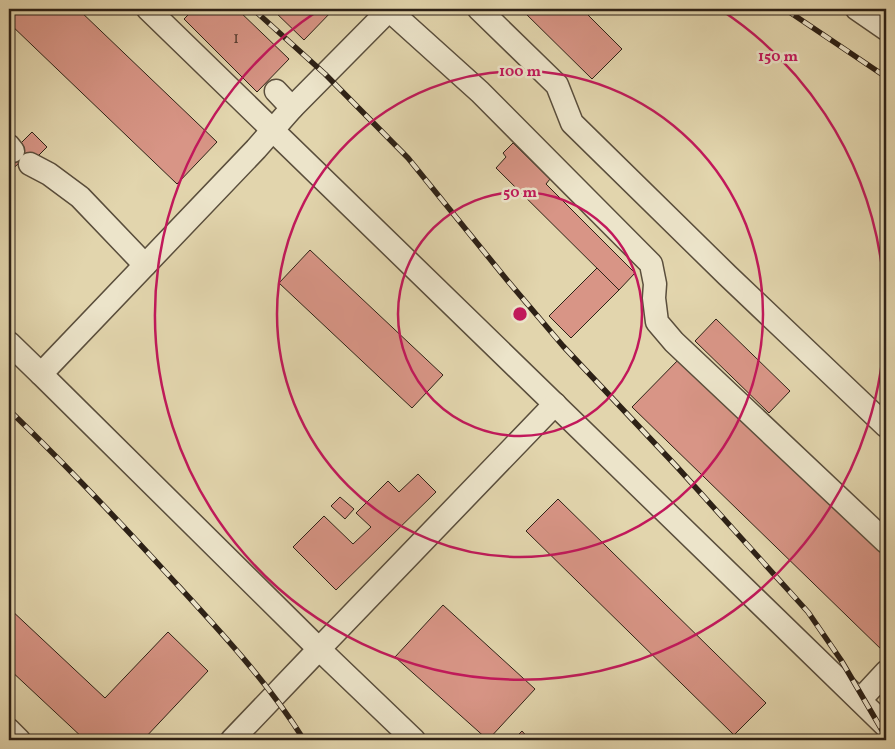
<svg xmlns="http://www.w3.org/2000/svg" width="895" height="749" font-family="Vollkorn,serif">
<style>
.building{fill:#d89586;stroke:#2d2116}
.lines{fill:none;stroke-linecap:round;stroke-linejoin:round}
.minor-casing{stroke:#5a4e3c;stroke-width:25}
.minor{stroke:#ece4ca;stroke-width:22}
.rail-casing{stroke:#2d2116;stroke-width:5.5}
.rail{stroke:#ece4ca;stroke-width:4;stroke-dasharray:11;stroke-linecap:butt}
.ring{fill:none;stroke:#c2185b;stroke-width:2.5}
.labels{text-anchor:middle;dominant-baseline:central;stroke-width:5;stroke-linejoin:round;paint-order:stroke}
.number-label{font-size:16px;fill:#583e32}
.centre{fill:#c2185b;stroke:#ece4ca;stroke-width:2.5}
.ring-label{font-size:15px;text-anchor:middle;font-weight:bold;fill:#c2185b;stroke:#ece4ca;stroke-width:5;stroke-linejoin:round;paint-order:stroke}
</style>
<rect width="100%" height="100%" fill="#e2d5ad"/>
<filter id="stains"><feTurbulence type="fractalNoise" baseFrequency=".004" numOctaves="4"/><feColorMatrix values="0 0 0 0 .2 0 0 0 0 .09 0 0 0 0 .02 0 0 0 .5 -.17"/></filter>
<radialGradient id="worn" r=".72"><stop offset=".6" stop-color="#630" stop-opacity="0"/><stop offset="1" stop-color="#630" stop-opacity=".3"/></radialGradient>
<g class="building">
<polygon points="9,9 78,9 217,142 177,184 9,23"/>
<polygon points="194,9 237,9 289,59 257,92 184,19"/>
<polygon points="272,9 334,9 304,40"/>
<polygon points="521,9 582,9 622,49 592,79"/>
<polygon points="32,132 47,147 24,170 18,164 10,171 9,170 9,155"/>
<polygon points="513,143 550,179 546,184 635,273 619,290 496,168 506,157 503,153"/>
<polygon points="310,250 443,375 412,408 279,283"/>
<polygon points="597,268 619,290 571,338 549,316"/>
<polygon points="716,319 790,391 769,413 695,341"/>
<polygon points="682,356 886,554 886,649 884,652 632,407"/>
<polygon points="418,474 436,492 336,590 293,547 324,516 353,544 371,527 356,513 388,481 399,492"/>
<polygon points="340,497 354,509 345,519 331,506"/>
<polygon points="558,499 766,703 734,735 526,531"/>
<polygon points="443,605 535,689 488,740 395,657"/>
<polygon points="9,608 105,698 168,632 208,671 143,740 85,740 9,669"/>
<polygon points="522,731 530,740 513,740"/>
</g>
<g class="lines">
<g class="minor-casing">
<g id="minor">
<polyline points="148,9 886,726"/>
<polyline points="479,9 557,85 572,123 727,275 886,426"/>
<polyline points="857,9 886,29"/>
<polyline points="276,91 292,108"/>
<polyline points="9,146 13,151"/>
<polyline points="30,164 49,174 80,197 145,265"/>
<polyline points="9,343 41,374 256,149 292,108 389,10 480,92 651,264 655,284 654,298 657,322 674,342 886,542"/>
<polyline points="41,374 319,649 555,404"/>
<polyline points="860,700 886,672"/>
<polyline points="9,730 19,740"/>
<polyline points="232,740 319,649 414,740"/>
</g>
</g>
<use href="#minor" class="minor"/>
<g class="rail-casing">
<g id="rail">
<polyline points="253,9 325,74 408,158 507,280 563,346 678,468 808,612 841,660 886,737"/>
<polyline points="785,9 886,77"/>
<path d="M9 410C65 464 119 521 172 579 219 630 267 681 304 740"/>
</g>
</g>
<use href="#rail" class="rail"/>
</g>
<g class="ring">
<circle cx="520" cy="314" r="122"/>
<circle cx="520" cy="314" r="243"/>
<path d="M721 10A365 365 0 1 1 319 10"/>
</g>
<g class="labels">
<g class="number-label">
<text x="236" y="39">1</text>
</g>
</g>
<circle cx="520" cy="314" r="8" class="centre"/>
<g class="ring-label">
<text x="778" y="61">150 m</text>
<text x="520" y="76">100 m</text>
<text x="520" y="197">50 m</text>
</g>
<rect width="895" height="749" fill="none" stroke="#e2d5ad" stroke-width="30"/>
<rect x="10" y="10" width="875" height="729" fill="none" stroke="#2d2116" stroke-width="2.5"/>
<rect x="15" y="15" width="865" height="719" fill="none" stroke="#2d2116"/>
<rect width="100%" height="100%" filter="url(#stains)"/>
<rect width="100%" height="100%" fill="url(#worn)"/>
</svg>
